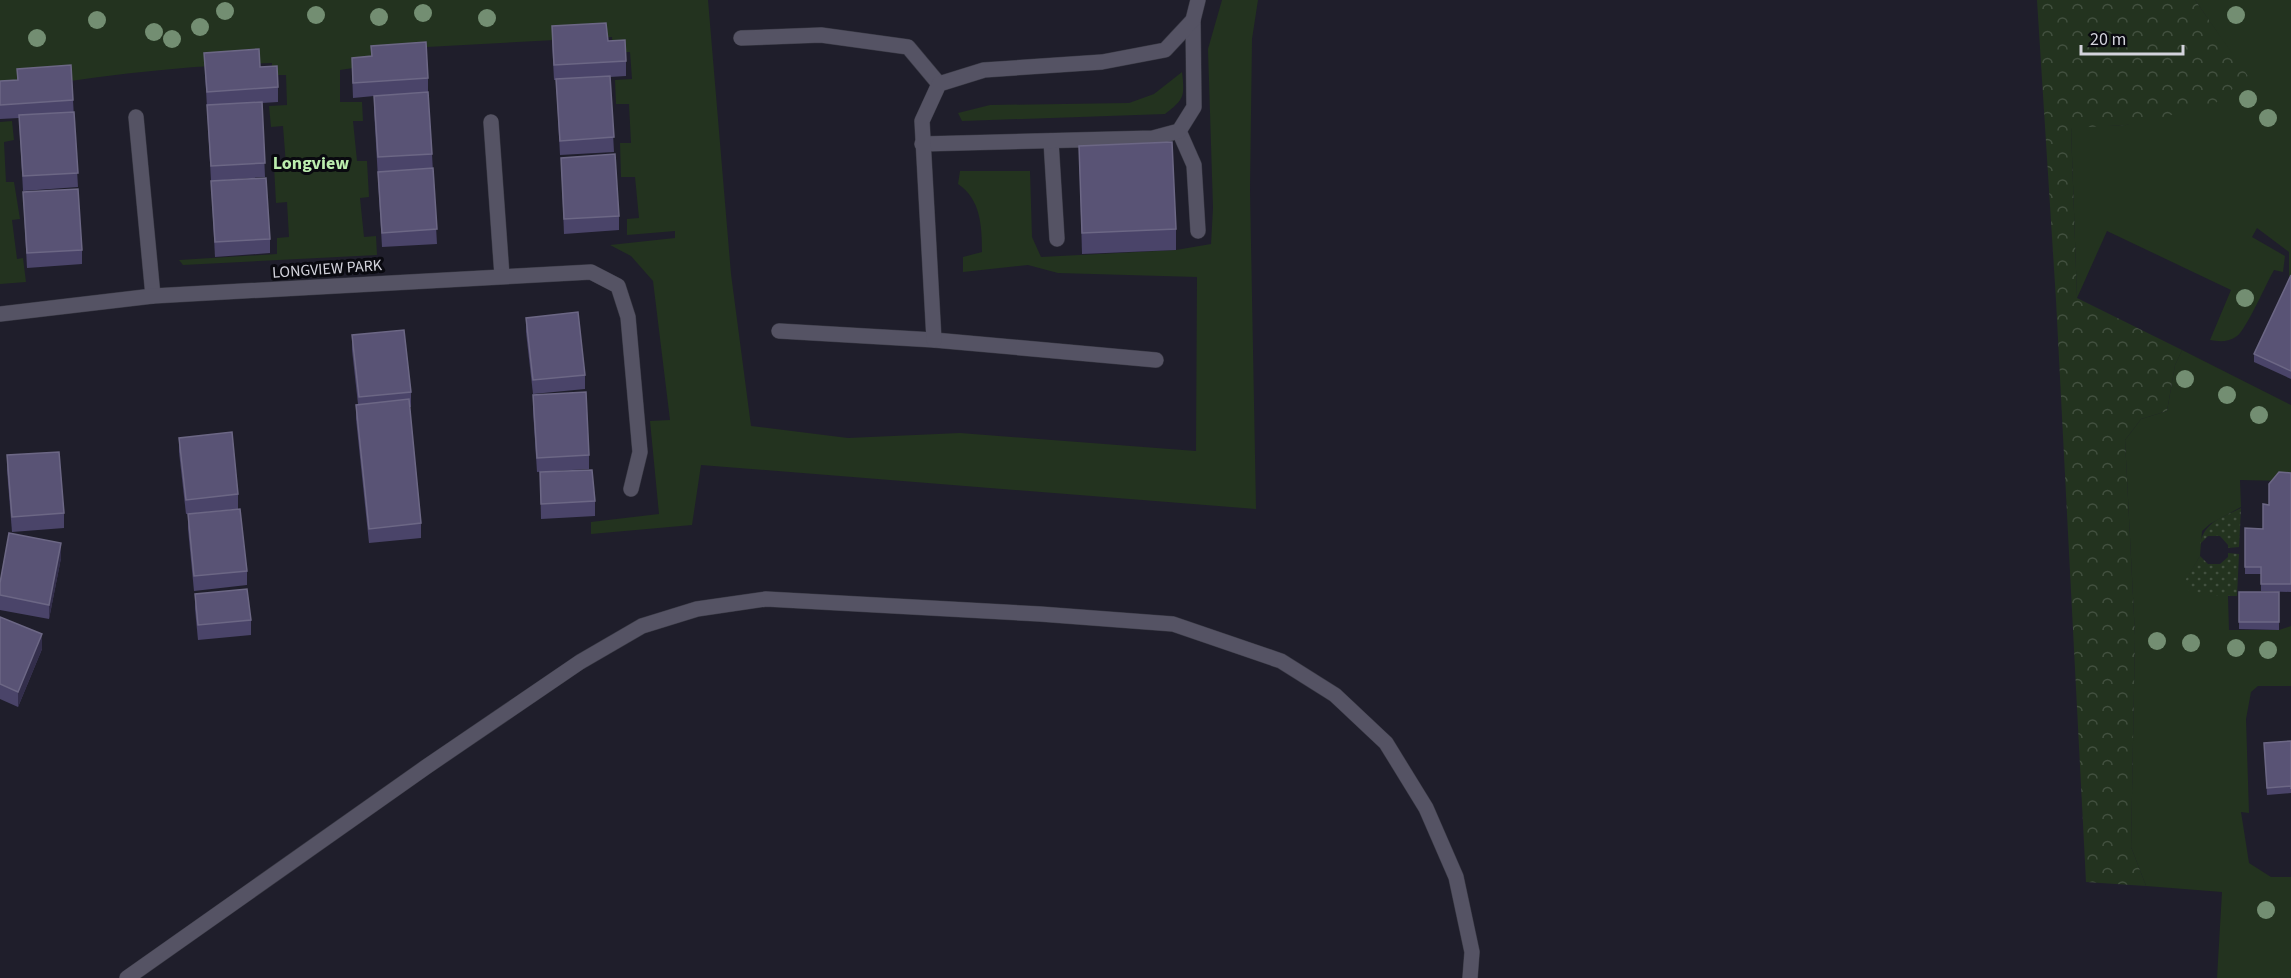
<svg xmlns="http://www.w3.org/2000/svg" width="2291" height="978" font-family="'Source Sans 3',sans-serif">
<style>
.grass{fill:#23331f}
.forest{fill:url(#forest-crowns)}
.garden{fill:url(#garden-dots)}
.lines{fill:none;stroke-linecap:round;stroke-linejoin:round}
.service-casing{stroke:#393944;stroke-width:16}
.minor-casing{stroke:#393944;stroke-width:16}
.service{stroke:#555364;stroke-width:15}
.minor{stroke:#555364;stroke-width:15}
.tree{fill:#738e72}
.wall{fill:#4a4469}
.shaded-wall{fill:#332e4b}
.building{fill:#595375;stroke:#6c6785;stroke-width:1.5}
.labels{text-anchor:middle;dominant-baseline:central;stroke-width:6;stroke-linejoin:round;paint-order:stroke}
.street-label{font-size:16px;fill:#d3d3dc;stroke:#09090f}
.neighbourhood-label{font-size:18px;font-weight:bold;fill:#bbedae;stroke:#09090f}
</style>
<defs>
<pattern id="forest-crowns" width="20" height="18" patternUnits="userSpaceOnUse" patternTransform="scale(1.5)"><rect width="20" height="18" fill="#23331f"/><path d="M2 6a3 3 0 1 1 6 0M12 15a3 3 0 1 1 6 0" fill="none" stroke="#42503f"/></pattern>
<pattern id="garden-dots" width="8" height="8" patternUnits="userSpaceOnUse" patternTransform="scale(1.5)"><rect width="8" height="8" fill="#23331f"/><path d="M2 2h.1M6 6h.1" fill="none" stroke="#42503f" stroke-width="1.8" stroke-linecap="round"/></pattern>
</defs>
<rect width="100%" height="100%" fill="#1f1e2b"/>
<g class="grass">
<path d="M0 0H708L731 274 751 426 848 438 960 433 1196 451 1197 277 1058 273 1028 265 963 272V257L982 252C982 227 981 199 958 184L960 171H1030L1032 237 1041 257 1176 250 1211 244 1213 208 1208 49 1222 0H1258L1252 39 1250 190 1256 509 701 465 692 525 591 534V522L659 514 650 421 670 420 653 281 631 256 610 245 675 238V231L627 235V219L639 218 635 177H621L620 143H631L629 104H616L615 80 632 79 630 52H613L612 37 427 47 426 57 340 70V102H362L363 121H353L357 161H367L369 197 360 198 364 237 376 236 377 255 183 265 179 260 277 254V238L289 237 287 202 276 203 274 166 286 165 283 126 271 127 269 106 287 105 286 75H271L272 63C180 66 90 76 0 93Z"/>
<path d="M2195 0H2291V276H2289V252L2257 228 2252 237 2285 256 2283 272 2274 270C2267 282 2246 330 2237 336 2229 342 2220 342 2210 340L2231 290 2107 231 2077 298 2071 127 2126 125 2247 76Z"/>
<path d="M1182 72C1185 97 1184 99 1165 114L962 121 958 113 990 105 1129 103 1154 94Z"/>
<polygon points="12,121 14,140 4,142 6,182 14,182 20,219 12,220 17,259 23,258 26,282 0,284 0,122"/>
<polygon points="2182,350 2291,405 2291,481 2240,480 2241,507 2210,524 2202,531 2200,556 2186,580 2212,596 2228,596 2229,630 2279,630 2291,626 2291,686 2258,686 2251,692 2246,719 2249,813 2241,812 2249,863 2271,877 2291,877 2291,978 2217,978 2222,892 2146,886 2131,847 2135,636 2125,440 2141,419 2167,411 2175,365"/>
</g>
<polygon class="forest" points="2037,0 2195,0 2248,76 2212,106 2126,125 2071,128 2077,298 2182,350 2175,365 2167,411 2141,419 2125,440 2135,636 2131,847 2146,886 2086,882 2056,300"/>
<g class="garden">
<path d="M2241 508 2239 547 2228 548V545L2220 536H2208L2200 544C2205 521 2222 518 2241 508Z"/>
<polygon points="2228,553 2239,554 2237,596 2212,596 2188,590 2186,579 2200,556 2208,564 2220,564 2228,557"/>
</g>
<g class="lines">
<g class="service-casing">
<g id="service">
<polyline points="741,38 821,35 908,47 939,84"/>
<polyline points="1179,131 1194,165 1198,231"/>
<polyline points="1051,141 1057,239"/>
<polyline points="922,144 1153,138 1179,131 1194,107 1193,20"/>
<polyline points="779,331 934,340 1156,360"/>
<polyline points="934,340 922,121 939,84 984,70 1102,62 1165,50 1193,20 1198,0"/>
</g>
</g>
<g class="minor-casing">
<g id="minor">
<polyline points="136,117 153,296"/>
<polyline points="491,122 502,276"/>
<polyline points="0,314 153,296 591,272 618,286 628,317 640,452 631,489"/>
<polyline points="127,978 426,767 580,662 642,626 697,609 766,599 1040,614 1173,624 1281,661 1335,695 1386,743 1426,808 1456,877 1472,952 1470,978"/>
</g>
</g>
<use href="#service" class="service"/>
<use href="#minor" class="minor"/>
</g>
<g class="tree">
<circle cx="225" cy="11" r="9"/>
<circle cx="423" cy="13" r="9"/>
<circle cx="316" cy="15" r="9"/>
<circle cx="2236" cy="15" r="9"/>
<circle cx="379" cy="17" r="9"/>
<circle cx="487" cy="18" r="9"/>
<circle cx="97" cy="20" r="9"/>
<circle cx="200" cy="27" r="9"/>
<circle cx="154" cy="32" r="9"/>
<circle cx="37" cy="38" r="9"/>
<circle cx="172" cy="39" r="9"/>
<circle cx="2248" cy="99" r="9"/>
<circle cx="2268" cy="118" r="9"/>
<circle cx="2245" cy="298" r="9"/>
<circle cx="2185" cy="379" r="9"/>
<circle cx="2227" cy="395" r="9"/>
<circle cx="2259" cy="415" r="9"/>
<circle cx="2157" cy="641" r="9"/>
<circle cx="2191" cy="643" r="9"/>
<circle cx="2236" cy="648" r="9"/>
<circle cx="2268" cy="650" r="9"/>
<circle cx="2266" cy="910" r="9"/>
</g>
<g class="wall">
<polygon points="552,26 608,41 626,61 626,76 610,77 614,152 560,155 556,80 554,80 552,41"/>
<polygon points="371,46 428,78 428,93 432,154 437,244 382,247 374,110 374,96 353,98 352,72 352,58 371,56"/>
<polygon points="204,53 260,67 278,87 278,102 262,103 265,177 211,181"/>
<polygon points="17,69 73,100 78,187 23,191 19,118 0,119 0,81 17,80"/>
<polygon points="1079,146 1176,229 1176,250 1082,254"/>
<polygon points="561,158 619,216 619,230 564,234"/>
<polygon points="211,181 270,239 270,253 215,257"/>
<polygon points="23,192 82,250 82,264 27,268"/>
<polygon points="2291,275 2291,379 2254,362 2254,354"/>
<polygon points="526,318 585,375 585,389 533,394 526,332"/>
<polygon points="352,335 411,392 411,407 409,407 421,523 421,538 369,543 356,419 356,405 358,404 352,350"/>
<polygon points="533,395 589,455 589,469 537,472 533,410"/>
<polygon points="179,438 238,494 238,509 186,514 179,452"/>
<polygon points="7,455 64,513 64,528 12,532 7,470"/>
<polygon points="540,472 595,501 595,516 541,519"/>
<polygon points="2291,473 2291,592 2261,591 2261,574 2245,574 2245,528 2263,529 2269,505"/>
<polygon points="188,514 247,571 247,585 194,591 188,529"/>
<polygon points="61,558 49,619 0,610 0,583"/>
<polygon points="2239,592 2279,592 2279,630 2239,629"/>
<polygon points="195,594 251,620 251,635 198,640 195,609"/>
<polygon points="0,617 42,649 18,707 0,699"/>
<polygon points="2291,741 2291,797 2291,793 2267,795 2264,743"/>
</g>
<g class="shaded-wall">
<polygon points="61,543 61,558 49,619 49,605"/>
<polygon points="42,634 42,649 18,707 18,692"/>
</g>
<g class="building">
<polygon points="606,23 608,41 625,40 626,61 554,65 552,26"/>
<polygon points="426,42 428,78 353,83 352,58 372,56 371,46"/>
<polygon points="259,49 260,67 277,66 278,87 207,92 204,53"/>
<polygon points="71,65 73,100 0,105 0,81 18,80 17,69"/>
<polygon points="610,76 614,137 560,141 556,79"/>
<polygon points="428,92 432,154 378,157 374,96"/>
<polygon points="262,102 265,163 211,166 207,105"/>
<polygon points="74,112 78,173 23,176 19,115"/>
<polygon points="1172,142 1176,229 1082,233 1079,146"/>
<polygon points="615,154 619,216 564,219 561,158"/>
<polygon points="433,168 437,229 382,233 378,172"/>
<polygon points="266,178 270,239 215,242 211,181"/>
<polygon points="78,189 82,250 27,253 23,192"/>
<polygon points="2291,275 2291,371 2254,354"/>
<polygon points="578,312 585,375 533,380 526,318"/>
<polygon points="404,330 411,392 359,397 352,335"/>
<polygon points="586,392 589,455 537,458 533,395"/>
<polygon points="409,399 421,523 369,529 356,405"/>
<polygon points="232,432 238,494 186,500 179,438"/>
<polygon points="59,452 64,513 12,517 7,455"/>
<polygon points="592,470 595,501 541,504 540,472"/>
<polygon points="2279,472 2291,473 2291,584 2261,584 2261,567 2245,567 2245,528 2263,529 2263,504 2269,505 2269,484"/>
<polygon points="240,509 247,571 194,576 188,514"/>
<polygon points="9,533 61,543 49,605 0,595 0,583"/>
<polygon points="247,589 251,620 198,625 195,594"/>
<rect x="2239" y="592" width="40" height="30"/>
<polygon points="0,617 42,634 18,692 0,684"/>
<polygon points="2291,741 2291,789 2291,786 2267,788 2264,743"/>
</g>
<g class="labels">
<g class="street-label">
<text transform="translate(327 269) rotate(-4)">LONGVIEW PARK</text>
</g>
<g class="neighbourhood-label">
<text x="311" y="163">Longview</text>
</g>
</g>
<path d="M2081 45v9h102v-9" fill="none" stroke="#d3d3dc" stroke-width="3"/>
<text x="2090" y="45" font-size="18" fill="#d3d3dc" stroke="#09090f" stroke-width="4.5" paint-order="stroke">20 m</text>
</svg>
